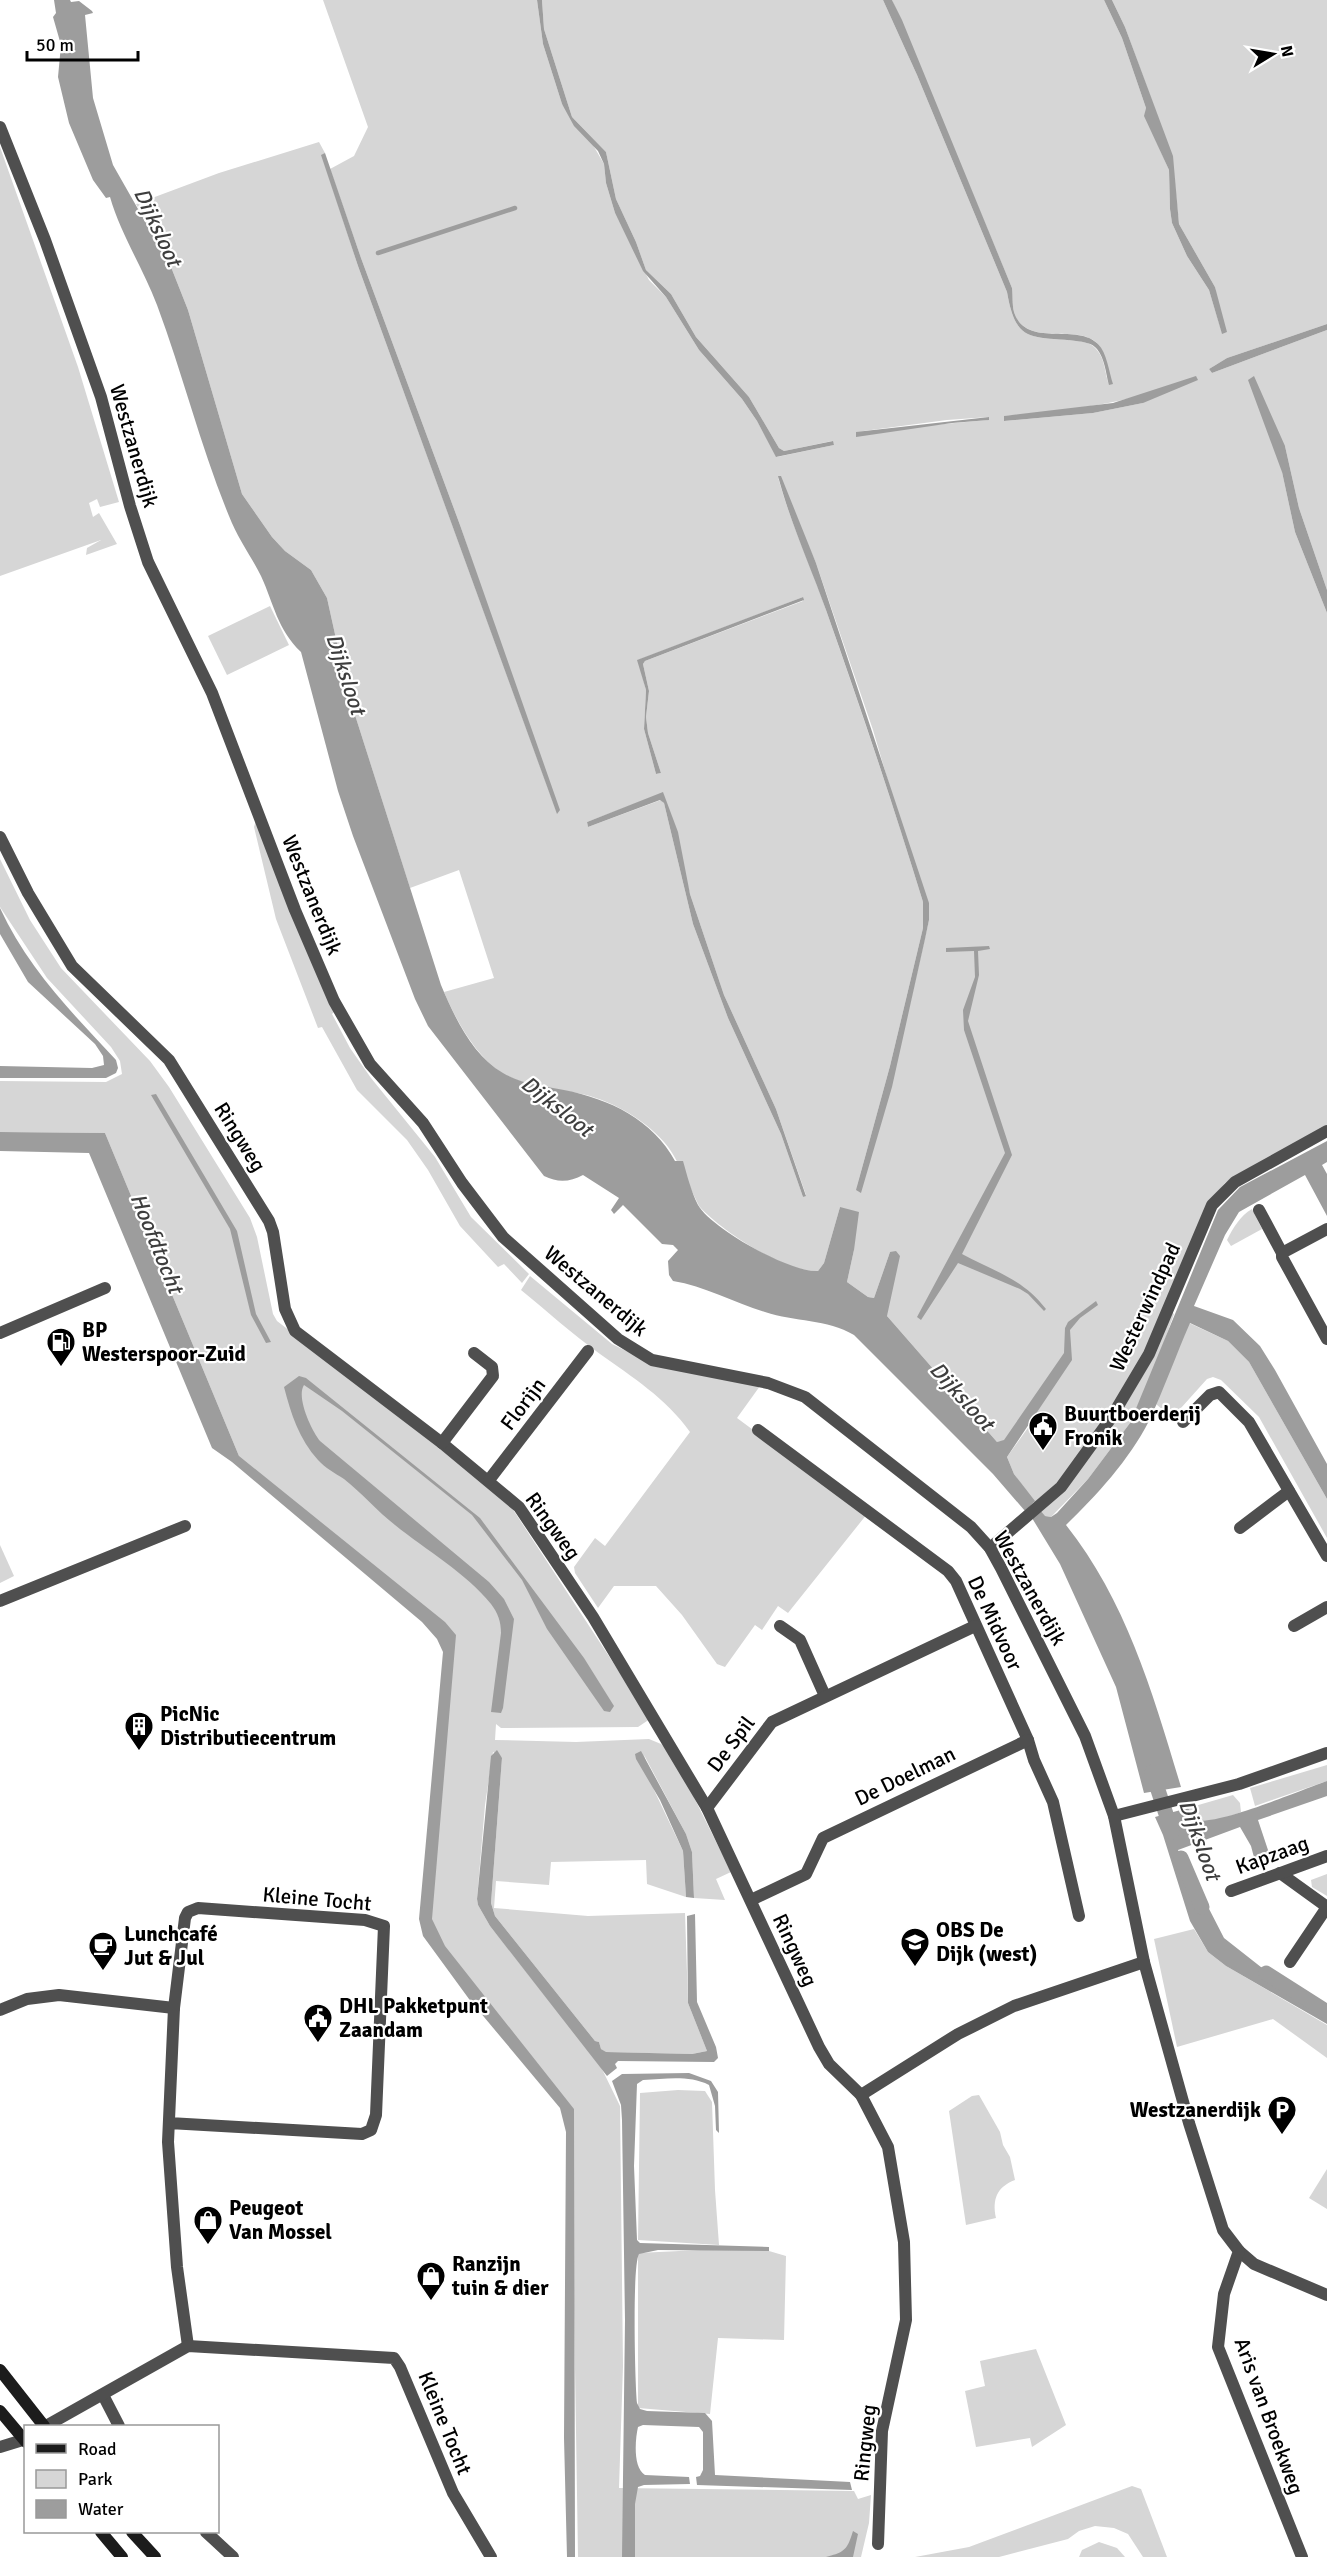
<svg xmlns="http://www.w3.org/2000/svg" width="1327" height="2557" font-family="Signika,sans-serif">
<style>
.green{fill:#d6d6d6;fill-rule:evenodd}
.water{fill:#9d9d9d}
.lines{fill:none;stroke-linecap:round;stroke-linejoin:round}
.stream{stroke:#9d9d9d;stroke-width:4.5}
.canal{stroke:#9d9d9d;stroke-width:15}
.minor{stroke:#4f4f4f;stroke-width:12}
.tertiary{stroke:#4f4f4f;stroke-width:12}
.secondary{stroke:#1c1c1c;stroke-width:12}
.labels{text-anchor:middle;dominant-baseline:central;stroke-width:4.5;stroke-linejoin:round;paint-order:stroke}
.street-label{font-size:21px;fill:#000;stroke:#fff}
.poi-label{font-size:21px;font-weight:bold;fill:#000;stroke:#fff;text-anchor:start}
.water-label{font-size:22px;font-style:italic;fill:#3e3e3e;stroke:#fff}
</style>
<rect width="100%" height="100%" fill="#fff"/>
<g class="green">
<path d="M323 0H537L543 44 562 104 593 145 604 164 606 183 615 213 649 280 666 297 699 350 742 399 757 421 777 457 834 445 832 441 784 451 779 448 749 397 696 337 671 294 646 270 636 242 616 199 606 152 572 117 544 29 542 0H883L917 75 1007 292C1016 344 1031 336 1076 341 1084 342 1092 343 1097 350 1105 359 1105 374 1109 385 1106 374 1105 353 1098 344 1079 322 1026 349 1014 312 1012 304 1013 295 1012 288L892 0H1104L1122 38 1146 108 1145 116 1169 170 1170 209 1172 223 1187 256 1209 290 1222 333 1215 287 1179 224 1172 156 1125 27 1112 0H1327V324L1227 358 1209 369 1212 373 1327 330V590L1299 508 1285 446 1282 472 1295 532 1327 613V1128L1234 1176 1225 1183 1215 1195 1166 1308 1174 1314 1157 1362 1130 1423 1088 1479 1051 1517 1044 1516 1014 1474 1007 1457 1030 1425 1021 1418 1004 1441 997 1442 887 1316 890 1252 874 1298 868 1297 847 1282 854 1250 840 1207 824 1263 818 1271C785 1273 720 1230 699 1206 691 1189 676 1155 664 1142 643 1118 609 1099 577 1093 553 1088 524 1086 502 1073 475 1055 457 1022 444 992L494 978 459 870 410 888 348 693 327 598 311 570 285 551 272 537 242 494 188 310 171 267 136 204 219 173 319 142 325 153 322 156 358 266 557 813 460 525 361 258 330 169 354 156 368 127ZM1135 397 1143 403 1093 413 1005 421 1004 416C1048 412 1092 408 1135 397ZM989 417 988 420 856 432 947 420ZM778 477 816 563 873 730 929 920 909 1008 856 1190 890 1066 923 928V902C893 804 860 707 826 610 811 565 790 522 778 477ZM803 597V601L645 661 643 664 649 691 646 717 648 733 661 773 656 774 644 729 646 690 638 660ZM663 793 690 894 724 995 776 1109 806 1195 803 1197 781 1134 728 1018 693 924 664 803 661 800 588 827 587 822Z"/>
<polygon points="0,147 78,367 119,502 100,507 97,499 89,503 93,517 99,513 117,544 86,555 87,548 101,540 0,576"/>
<polygon points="270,606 289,645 227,675 208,636"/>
<polygon points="256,820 335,1011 332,1014 350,1048 371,1078 435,1157 471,1217 529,1274 522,1283 504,1264 498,1267 460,1226 428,1170 407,1140 357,1090 322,1027 318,1028 276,919 254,827"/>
<polygon points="0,859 30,920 61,968 150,1061 169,1087 250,1218 257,1237 273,1314 277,1321 472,1471 510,1505 650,1719 638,1727 501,1728 496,1724 495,1740 576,1742 649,1739 661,1744 672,1753 731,1872 716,1879 725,1900 694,1898 692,1852 686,1834 644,1755 654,1790 683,1851 686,1897 647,1884 646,1860 551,1862 549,1885 496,1881 494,1908 588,1916 685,1913 688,2003 707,2051 692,2054 605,2052 601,2049 599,2042 595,2041 495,1916 491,1903 502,1758 493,1752 485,1805 477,1899 478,1905 490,1926 600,2065 620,2106 623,2366 619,2488 854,2491 858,2499 871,2495 869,2523 861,2557 578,2557 571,2116 426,1928 448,1635 235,1461 239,1456 105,1133 0,1132 0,1081 106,1082 122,1074 120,1061 111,1047 47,978 0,907"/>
<path d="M1252 1209 1262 1229 1231 1246 1227 1240C1233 1228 1240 1216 1252 1209Z"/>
<path d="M530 1276 612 1344 651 1363 760 1386 737 1418 867 1514 788 1613 778 1606 762 1630 755 1625 725 1667 717 1664 682 1615 656 1586H614L598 1608 575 1573 574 1567 595 1538 605 1546 690 1432C666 1398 632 1377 600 1354 572 1334 547 1311 521 1290Z"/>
<polygon points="1189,1323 1228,1341 1249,1362 1327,1499 1327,1538 1259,1417 1221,1380 1213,1377 1207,1379 1172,1418 1156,1404"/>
<polygon points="0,1545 14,1576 0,1583"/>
<polygon points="1327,1765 1327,1781 1255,1806 1250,1788"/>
<path d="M1233 1795 1240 1803 1241 1812C1225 1818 1194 1832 1188 1808Z"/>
<polygon points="1327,1874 1327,1896 1312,1887 1311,1880"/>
<polygon points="1194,1929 1208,1952 1226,1966 1327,2025 1327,2058 1273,2019 1177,2047 1154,1939"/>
<polygon points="678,2090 705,2091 712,2102 715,2190 719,2245 638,2240 640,2093"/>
<path d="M979 2095 1000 2132 1003 2145 1010 2157 1015 2180C997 2187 992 2199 996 2218L966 2225 949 2111 972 2096Z"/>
<polygon points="1327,2169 1327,2209 1309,2198"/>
<polygon points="721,2249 769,2251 786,2256 784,2340 718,2338 710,2414 638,2408 638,2253"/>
<polygon points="1036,2349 1066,2425 1032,2447 1030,2438 976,2447 965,2391 985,2386 980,2361"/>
<polygon points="1132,2486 1141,2489 1167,2557 1143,2557 1128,2534 1114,2528 1095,2526 1079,2531 1068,2539 999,2557 915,2557 969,2547"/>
<polygon points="1099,2542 1117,2548 1125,2557 1079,2557 1082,2550"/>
</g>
<g class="water">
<path d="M54 0H70L71 2 79 1 92 11 93 13 85 15 93 98 113 165 171 267 188 310 242 494 272 537 285 551 311 570 327 598 348 693 441 985C455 1018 472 1055 503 1073 522 1084 544 1086 564 1090 610 1099 653 1120 675 1161H683C687 1175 691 1191 698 1205 711 1228 790 1273 818 1271L824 1263 840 1207 859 1212 854 1250 847 1282 868 1297 874 1298 890 1252 896 1251 900 1256 887 1316 997 1442 1004 1440 1064 1353 1065 1328 1068 1322 1096 1301 1098 1305 1080 1318 1070 1330 1072 1360 1007 1457 1014 1474 1035 1501 1025 1511 993 1474 854 1335C827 1319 795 1322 765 1312 735 1303 704 1286 673 1281L669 1275 668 1261 678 1250 673 1245 662 1244 623 1205 614 1214 611 1210 619 1198 583 1175C570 1182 558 1183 544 1176L428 1026 415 999 353 836 338 791 301 652C277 629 274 604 261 576 251 556 237 537 229 516 201 448 183 375 157 305 143 268 121 235 110 197L106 198 93 180 69 123 58 77 61 45 53 17 56 13Z"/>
<polygon points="537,0 542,0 544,29 572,117 606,152 616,199 636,242 646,270 671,294 696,337 749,397 779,448 784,451 833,441 834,445 776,457 757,421 742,399 699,350 666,297 643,271 615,213 606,183 604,164 598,151 574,126 562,104 543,44"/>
<path d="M883 0H892L902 20 1012 288C1013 295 1012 304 1014 312 1026 349 1077 322 1098 344 1107 353 1109 372 1113 384L1109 385C1106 374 1105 359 1097 349 1092 343 1084 342 1076 341 1031 336 1016 344 1007 292L917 75Z"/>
<polygon points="1104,0 1112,0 1125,27 1173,156 1179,224 1215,287 1227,332 1222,334 1209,290 1187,256 1172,223 1170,209 1169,170 1144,116 1146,108 1122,38"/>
<polygon points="325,153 361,258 460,525 560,810 557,814 358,266 321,155"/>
<polygon points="1327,324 1327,330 1212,373 1209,369 1227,358"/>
<polygon points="1196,376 1198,380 1143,403 1093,413 1004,421 1004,416 1113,403"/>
<polygon points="1254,376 1285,446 1299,508 1327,590 1327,613 1295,532 1282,472 1248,380"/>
<polygon points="989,417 989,420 952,423 856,437 856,432"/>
<path d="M778 476H781L816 563 929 903V920L925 939 892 1087 861 1193 856 1190 890 1066 923 928V902C893 804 860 706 826 610 810 565 790 522 778 476Z"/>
<polygon points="803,597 804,600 645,661 643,664 649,691 646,717 648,733 661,773 656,774 644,729 646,690 637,660"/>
<polygon points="663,792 678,832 690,894 724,995 776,1109 806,1196 803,1197 781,1134 728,1018 693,924 664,803 660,800 588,827 587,822"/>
<path d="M0 908C27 967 72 1013 116 1060L118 1068 116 1073 106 1078H0V1066L92 1068 104 1065 103 1056 95 1044 28 982 0 934Z"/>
<path d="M989 946 990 949 978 951 979 975 968 1021 1012 1155 962 1254C995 1272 1022 1278 1046 1309L1044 1311 1028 1294 1020 1289 958 1263 921 1320 917 1317 1005 1153 964 1030 963 1010 975 977 974 951 946 952V948Z"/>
<polygon points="156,1094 237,1231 256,1314 271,1342 266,1343 251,1315 230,1229 151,1095"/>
<polygon points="0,1132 105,1133 239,1456 445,1622 456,1635 432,1919 445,1946 574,2109 575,2557 567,2557 564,2438 566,2132 560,2108 469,1999 423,1936 419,1919 443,1652 437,1639 422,1622 232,1462 212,1448 89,1153 0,1151"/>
<path d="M1327 1141V1162L1322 1165 1327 1174V1216L1305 1175 1239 1212 1225 1235 1194 1306 1233 1320 1260 1346 1275 1370 1327 1464V1499L1249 1362 1228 1341 1190 1323C1176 1355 1164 1389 1149 1421 1129 1460 1097 1495 1066 1525 1127 1602 1153 1694 1181 1787L1144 1793 1116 1687 1060 1564 1032 1518 1040 1510 1045 1516 1051 1517 1057 1513 1088 1479 1130 1423 1218 1210 1240 1187Z"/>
<path d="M299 1376 306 1378 480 1518 584 1658 614 1706 610 1712 604 1711 547 1629 522 1580 472 1515 342 1411 304 1385C296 1397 311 1430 320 1441L489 1582 504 1599 514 1619 503 1708 501 1713 491 1712 501 1633C501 1622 498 1613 491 1604 466 1573 426 1550 395 1525 377 1511 362 1493 344 1479 335 1473 325 1468 318 1460 299 1439 291 1414 284 1387Z"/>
<polygon points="497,1750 502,1758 491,1903 495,1916 595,2041 599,2042 601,2049 606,2052 692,2054 707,2051 688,2003 687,1916 695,1914 697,2002 716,2047 718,2058 714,2062 618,2061 615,2064 617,2068 607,2076 490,1926 478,1905 477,1899 491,1756"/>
<polygon points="641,1751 686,1834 692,1852 694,1898 686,1897 683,1851 660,1800 636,1759 635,1754"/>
<path d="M1327 1781V1796L1258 1820 1271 1859 1256 1865 1251 1846 1240 1827 1178 1850 1186 1871 1185 1884 1205 1901 1224 1938 1285 1986 1314 2004H1327V2024L1226 1966 1208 1952 1190 1921 1163 1835 1155 1817 1188 1808 1195 1820C1217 1826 1301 1790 1327 1781Z"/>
<path d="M689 2073 711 2081 718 2092 719 2133 716 2130 715 2106 709 2085C689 2075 666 2079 643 2080L637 2084 634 2166 637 2240 640 2243 769 2247V2251L658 2250 639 2254C632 2265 635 2384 637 2403L640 2409 647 2411 705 2413 712 2421 715 2475 850 2482 852 2490 697 2485 696 2477 700 2476 703 2470V2432L699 2427 643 2425 638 2427C635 2440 633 2468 645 2475L689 2477 690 2484 644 2485 638 2487 635 2504V2557H622L625 2320 622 2120 621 2105 612 2081 622 2074Z"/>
<path d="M853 2531 858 2534 853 2557H826C845 2552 847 2550 853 2531Z"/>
</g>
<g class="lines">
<polyline class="stream" points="378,253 515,208"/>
<g class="canal">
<polyline points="1152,1772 1172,1832"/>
<polyline points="1181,1858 1202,1907"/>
<polyline points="1266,1973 1327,2012"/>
</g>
<g class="minor">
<polyline points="0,837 28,893 72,966 169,1060 269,1221 273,1232 285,1309 295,1331 442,1443 519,1507 593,1617 707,1808 819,2047 829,2064 861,2095 888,2147 904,2242 906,2320 882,2431 878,2544"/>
<polyline points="1259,1210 1282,1253"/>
<polyline points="1327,1229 1282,1253 1282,1257 1327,1339"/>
<polyline points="0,1333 105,1288"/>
<polyline points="1183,1422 1210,1395 1219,1392 1249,1422 1327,1556"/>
<polyline points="758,1430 948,1571 956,1581 1028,1740 1034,1760 1053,1802 1079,1916"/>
<polyline points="442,1443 493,1376 492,1367 474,1353"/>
<polyline points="489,1480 588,1351"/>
<polyline points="1240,1528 1289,1491"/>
<polyline points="990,1548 1061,1487 1111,1418 1149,1354 1212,1205 1235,1182 1327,1131"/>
<polyline points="0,1601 185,1526"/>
<polyline points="780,1626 800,1640 825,1696"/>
<polyline points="1294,1626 1327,1607"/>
<polyline points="707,1808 772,1722 975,1626"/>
<polyline points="1114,1816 1239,1784 1327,1753"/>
<polyline points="1280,1873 1327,1907 1290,1962"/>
<polyline points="1231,1891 1327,1856"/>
<polyline points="751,1900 806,1874 823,1838 1028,1740"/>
<polyline points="0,2010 27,1999 59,1995 174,2008"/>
<polyline points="861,2095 958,2034 1014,2006 1144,1962"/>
<polyline points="169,2123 362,2134 371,2130 376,2115 384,1926 365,1920 198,1908 188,1912 185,1918 174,2008 168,2142 177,2267 188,2346"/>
<polyline points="1239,2251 1254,2264 1327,2295"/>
<polyline points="103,2395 119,2426"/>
<polyline points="46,2426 188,2346 394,2358 400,2367 453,2493 491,2557"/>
<polyline points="0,2447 26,2439"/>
<polyline points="206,2532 233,2557"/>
</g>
<polyline class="tertiary" points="0,127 45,240 101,397 130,506 148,562 212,693 295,910 334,1001 370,1064 423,1123 462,1183 503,1237 618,1339 652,1360 768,1383 805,1397 971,1527 990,1548 1001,1568 1085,1736 1114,1816 1144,1962 1189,2123 1223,2230 1239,2251 1224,2294 1218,2347 1302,2557"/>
<g class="secondary">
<polyline points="0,2370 44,2426"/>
<polyline points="0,2411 26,2442"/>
<polyline points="101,2532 122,2557"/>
<polyline points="132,2532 155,2557"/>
</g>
</g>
<defs>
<g id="fuel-pin" transform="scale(1.5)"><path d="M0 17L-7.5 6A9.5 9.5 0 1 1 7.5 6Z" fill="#000" stroke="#fff"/><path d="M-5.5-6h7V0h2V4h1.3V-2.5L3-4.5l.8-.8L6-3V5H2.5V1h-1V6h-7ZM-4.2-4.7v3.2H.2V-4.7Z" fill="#fff"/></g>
<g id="civic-pin" transform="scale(1.5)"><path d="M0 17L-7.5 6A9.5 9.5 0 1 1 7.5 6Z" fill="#000" stroke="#fff"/><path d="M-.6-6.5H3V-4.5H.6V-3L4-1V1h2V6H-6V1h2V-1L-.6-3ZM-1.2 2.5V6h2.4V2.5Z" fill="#fff"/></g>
<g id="building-pin" transform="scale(1.5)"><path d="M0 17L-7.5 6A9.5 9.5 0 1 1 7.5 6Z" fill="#000" stroke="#fff"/><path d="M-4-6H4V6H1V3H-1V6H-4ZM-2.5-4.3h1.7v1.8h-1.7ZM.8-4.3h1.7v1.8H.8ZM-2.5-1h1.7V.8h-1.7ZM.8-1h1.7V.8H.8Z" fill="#fff"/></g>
<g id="school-pin" transform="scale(1.5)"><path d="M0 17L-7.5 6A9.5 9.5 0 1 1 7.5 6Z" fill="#000" stroke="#fff"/><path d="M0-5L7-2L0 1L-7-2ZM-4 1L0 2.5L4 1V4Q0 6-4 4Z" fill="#fff"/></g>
<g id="cafe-pin" transform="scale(1.5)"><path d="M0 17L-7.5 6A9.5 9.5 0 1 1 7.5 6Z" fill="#000" stroke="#fff"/><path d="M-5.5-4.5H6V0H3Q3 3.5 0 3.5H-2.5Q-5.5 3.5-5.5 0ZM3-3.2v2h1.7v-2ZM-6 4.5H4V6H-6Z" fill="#fff"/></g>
<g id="parking-pin" transform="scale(1.5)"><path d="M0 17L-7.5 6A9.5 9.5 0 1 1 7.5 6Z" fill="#000" stroke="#fff"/><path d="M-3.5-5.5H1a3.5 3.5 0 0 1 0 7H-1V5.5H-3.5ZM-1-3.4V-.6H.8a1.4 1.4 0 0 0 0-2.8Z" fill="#fff"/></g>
<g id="shop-pin" transform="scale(1.5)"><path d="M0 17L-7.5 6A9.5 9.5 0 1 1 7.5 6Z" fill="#000" stroke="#fff"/><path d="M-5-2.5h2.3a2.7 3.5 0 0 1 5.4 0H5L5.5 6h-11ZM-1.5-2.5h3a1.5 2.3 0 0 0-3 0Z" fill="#fff"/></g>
</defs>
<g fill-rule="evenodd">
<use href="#fuel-pin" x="61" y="1342"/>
<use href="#civic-pin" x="1043" y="1426"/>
<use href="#building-pin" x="139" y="1726"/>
<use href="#school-pin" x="915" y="1942"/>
<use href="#cafe-pin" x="103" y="1946"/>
<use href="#civic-pin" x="318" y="2018"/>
<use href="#parking-pin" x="1282" y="2110"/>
<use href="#shop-pin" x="208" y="2220"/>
<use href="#shop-pin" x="431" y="2276"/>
</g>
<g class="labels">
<g class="street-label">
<text transform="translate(134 446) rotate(74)">Westzanerdijk</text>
<text transform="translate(312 895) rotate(68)">Westzanerdijk</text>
<text transform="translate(240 1137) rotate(58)">Ringweg</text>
<text transform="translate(596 1291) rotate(40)">Westzanerdijk</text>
<text transform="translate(1145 1307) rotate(-65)">Westerwindpad</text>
<text transform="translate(523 1404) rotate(-53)">Florijn</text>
<text transform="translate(553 1526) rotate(54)">Ringweg</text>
<text transform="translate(1030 1588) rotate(61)">Westzanerdijk</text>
<text transform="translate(995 1623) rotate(65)">De Midvoor</text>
<text transform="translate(731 1744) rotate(-53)">De Spil</text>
<text transform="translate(905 1776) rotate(-26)">De Doelman</text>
<text transform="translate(1272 1855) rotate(-20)">Kapzaag</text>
<text transform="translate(317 1899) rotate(5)">Kleine Tocht</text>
<text transform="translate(795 1950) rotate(65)">Ringweg</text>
<text transform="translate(1269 2416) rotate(70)">Aris van Broekweg</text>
<text transform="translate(445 2423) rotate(68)">Kleine Tocht</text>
<text transform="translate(865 2443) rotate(-84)">Ringweg</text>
</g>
<g class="poi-label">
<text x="82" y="1330">BP<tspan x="82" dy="24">Westerspoor-Zuid</tspan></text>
<text x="1064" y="1414">Buurtboerderij<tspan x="1064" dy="24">Fronik</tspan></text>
<text x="160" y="1714">PicNic<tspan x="160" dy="24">Distributiecentrum</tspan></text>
<text x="936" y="1930">OBS De<tspan x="936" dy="24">Dijk (west)</tspan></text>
<text x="124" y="1934">Lunchcafé<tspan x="124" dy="24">Jut &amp; Jul</tspan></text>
<text x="339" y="2006">DHL Pakketpunt<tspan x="339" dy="24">Zaandam</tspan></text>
<text x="1261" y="2110" text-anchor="end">Westzanerdijk</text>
<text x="229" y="2208">Peugeot<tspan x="229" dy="24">Van Mossel</tspan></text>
<text x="452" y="2264">Ranzijn<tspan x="452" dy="24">tuin &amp; dier</tspan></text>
</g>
<g class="water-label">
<text transform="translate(158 227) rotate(65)">Dijksloot</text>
<text transform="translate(346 674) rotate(72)">Dijksloot</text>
<text transform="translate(557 1106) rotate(38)">Dijksloot</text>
<text transform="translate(157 1243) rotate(68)">Hoofdtocht</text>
<text transform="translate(962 1396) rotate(48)">Dijksloot</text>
<text transform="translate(1200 1840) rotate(70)">Dijksloot</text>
</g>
</g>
<rect x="24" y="2425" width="195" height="108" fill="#ffffff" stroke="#999999" stroke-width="1.5"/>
<rect x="36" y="2444" width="30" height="9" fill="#1c1c1c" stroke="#999999" stroke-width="1.5"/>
<text x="78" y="2455" font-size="18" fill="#000000">Road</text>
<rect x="36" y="2470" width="30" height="18" fill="#d6d6d6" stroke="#999999" stroke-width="1.5"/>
<text x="78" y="2485" font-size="18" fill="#000000">Park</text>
<rect x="36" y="2500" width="30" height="18" fill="#9d9d9d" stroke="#999999" stroke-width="1.5"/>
<text x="78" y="2515" font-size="18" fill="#000000">Water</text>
<g transform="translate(1273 54) rotate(79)" stroke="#ffffff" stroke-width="4.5" paint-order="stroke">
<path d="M0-4.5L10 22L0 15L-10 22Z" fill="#000000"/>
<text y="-9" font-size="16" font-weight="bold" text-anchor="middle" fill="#000000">N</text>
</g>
<path d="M27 51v9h111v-9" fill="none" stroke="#000000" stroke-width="3"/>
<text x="36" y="51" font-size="18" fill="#000000" stroke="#ffffff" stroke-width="4.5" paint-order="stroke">50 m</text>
</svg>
